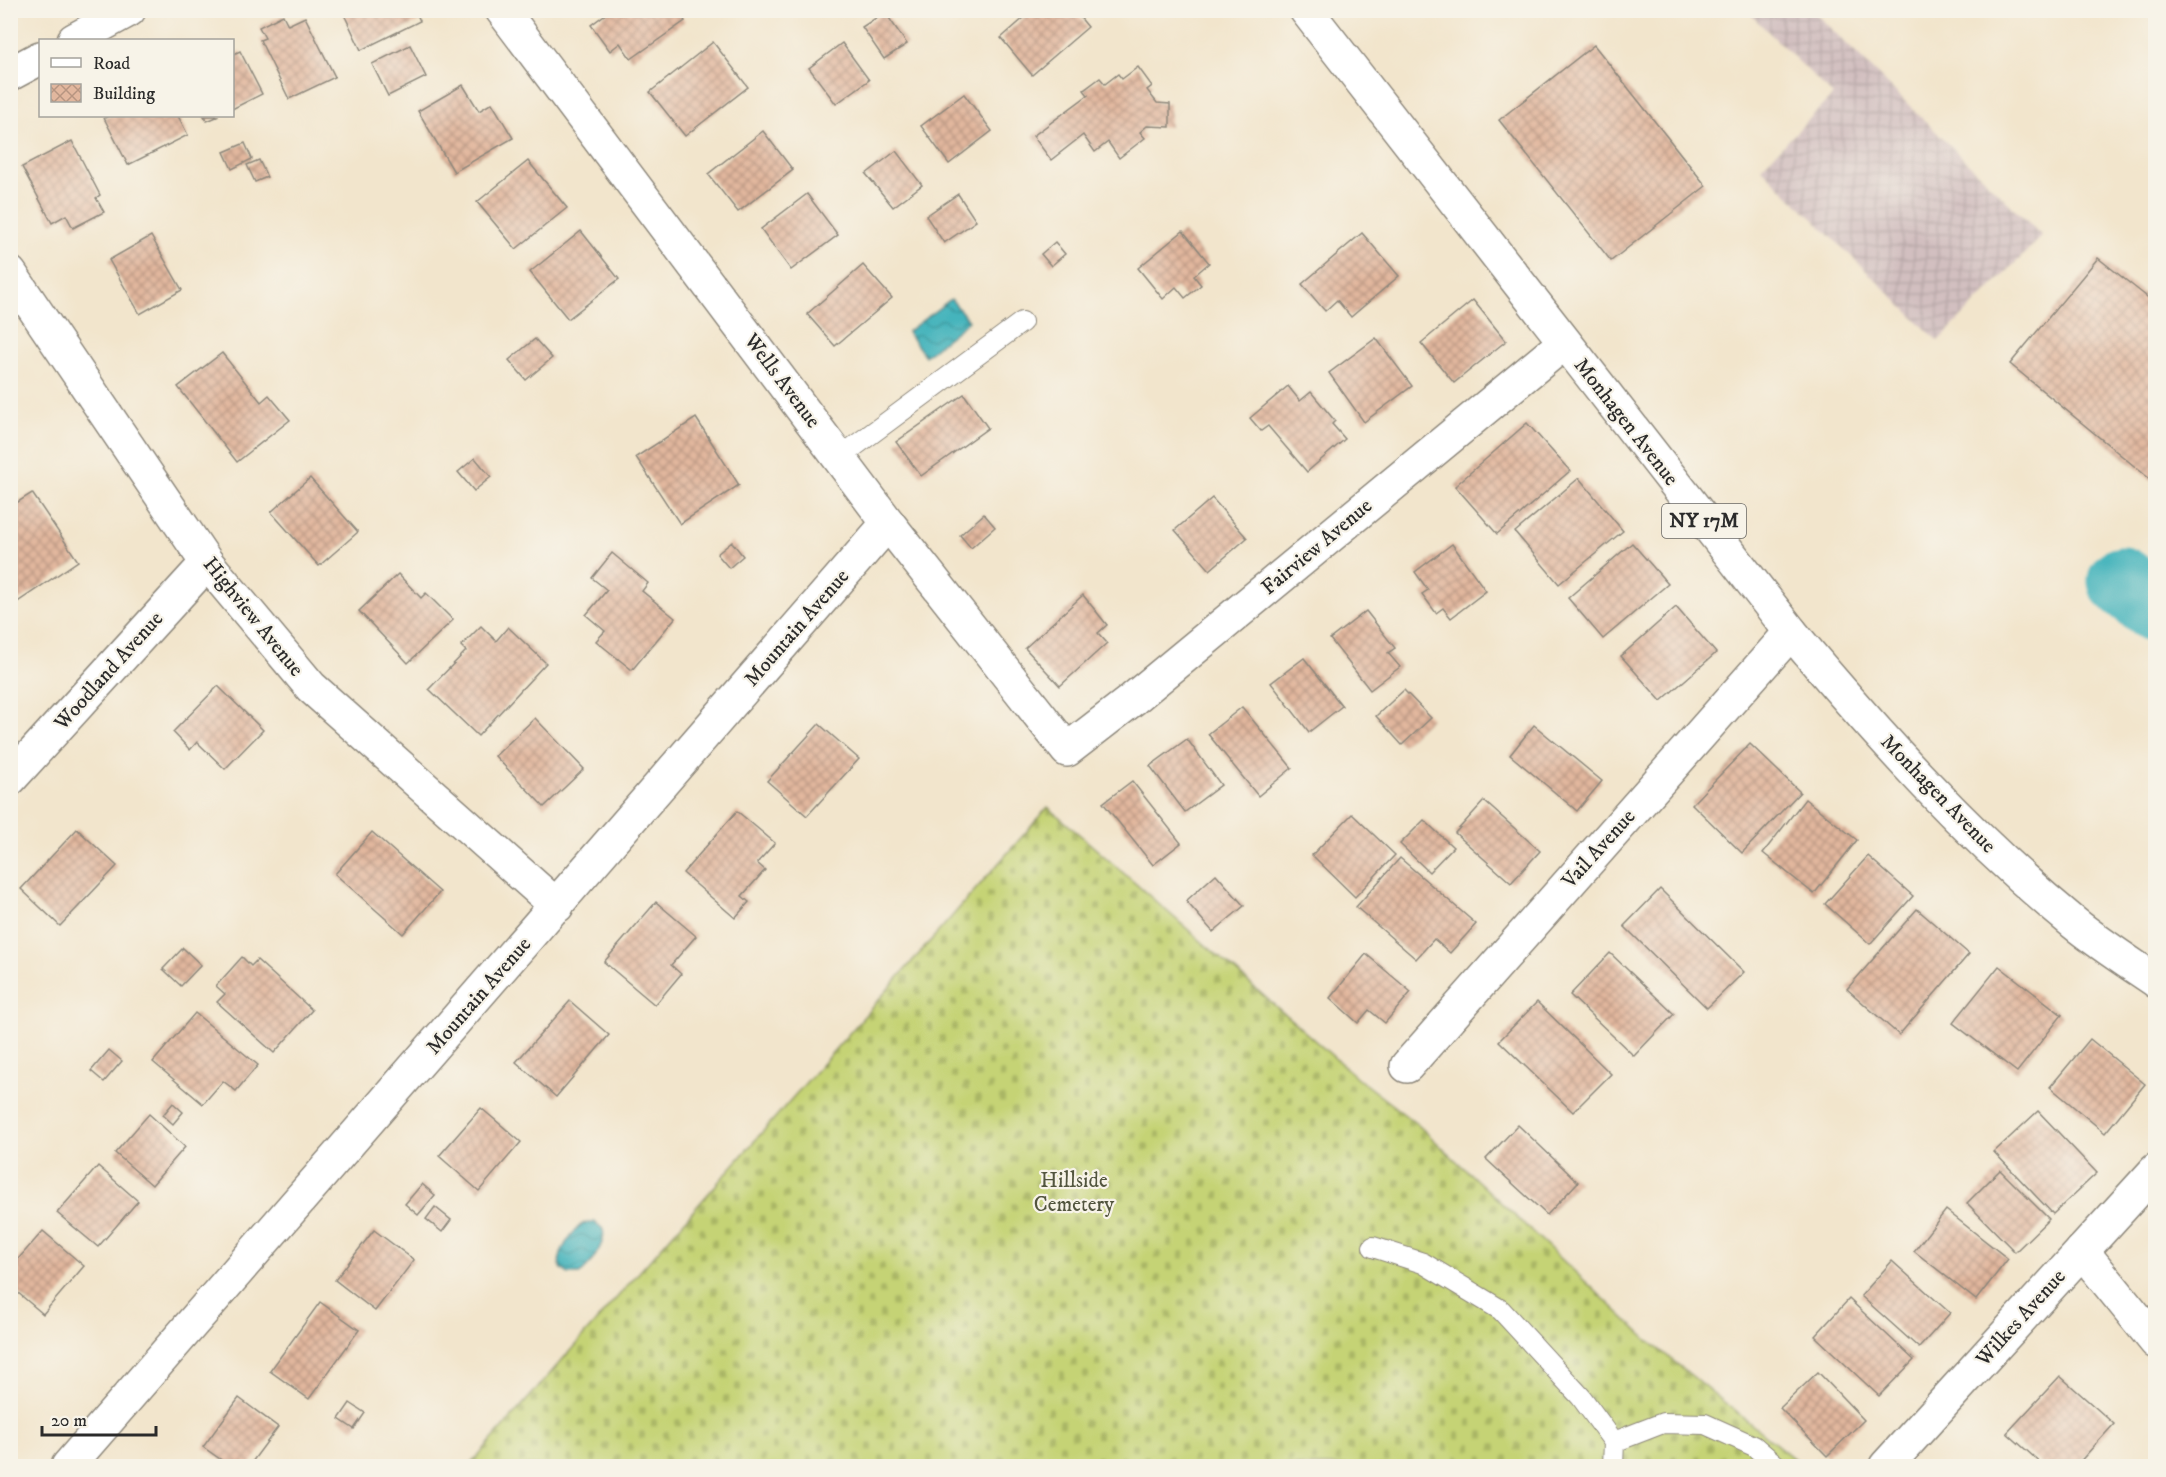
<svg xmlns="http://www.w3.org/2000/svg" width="2166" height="1477" font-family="'IM FELL DW Pica',serif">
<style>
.industrial{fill:url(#industrial-grid)}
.cemetery{fill:url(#cemetery-stones);stroke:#787f50;stroke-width:1.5}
.water{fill:url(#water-waves);stroke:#387074;stroke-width:1.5}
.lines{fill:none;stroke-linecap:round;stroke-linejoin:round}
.river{stroke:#44b4bc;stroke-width:69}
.building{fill:url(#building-cross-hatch)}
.lane-casing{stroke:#8e887c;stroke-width:22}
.street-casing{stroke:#8e887c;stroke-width:36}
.primary-casing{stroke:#8e887c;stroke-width:36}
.lane{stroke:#fff;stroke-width:20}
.street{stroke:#fff;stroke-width:33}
.primary{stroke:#fff;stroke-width:33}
.labels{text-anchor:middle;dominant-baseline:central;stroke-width:4.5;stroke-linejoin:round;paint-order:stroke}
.shield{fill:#f7f3e8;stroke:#686764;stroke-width:1.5}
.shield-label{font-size:20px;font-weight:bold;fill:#2b2b2b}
.street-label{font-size:21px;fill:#2b2b2b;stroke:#f7f3e8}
.park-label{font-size:21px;fill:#52553e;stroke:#f7f3e8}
</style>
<defs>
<pattern id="industrial-grid" width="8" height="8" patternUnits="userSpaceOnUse" patternTransform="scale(1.5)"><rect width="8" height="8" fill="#d2bfc0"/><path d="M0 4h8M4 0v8" fill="none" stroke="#b4a4a5"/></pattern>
<pattern id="cemetery-stones" width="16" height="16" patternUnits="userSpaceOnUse" patternTransform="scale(1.5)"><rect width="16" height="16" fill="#c5d375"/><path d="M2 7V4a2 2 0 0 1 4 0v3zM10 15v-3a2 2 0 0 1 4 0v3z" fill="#a9b565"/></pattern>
<pattern id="water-waves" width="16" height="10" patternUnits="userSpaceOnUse" patternTransform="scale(1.5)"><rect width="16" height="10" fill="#44b4bc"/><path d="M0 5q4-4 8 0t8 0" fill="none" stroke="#399399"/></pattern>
<pattern id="building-cross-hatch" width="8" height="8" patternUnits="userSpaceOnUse" patternTransform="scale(1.5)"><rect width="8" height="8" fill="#e2b79e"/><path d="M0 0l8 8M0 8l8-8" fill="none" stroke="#b79581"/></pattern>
</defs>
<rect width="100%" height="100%" fill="#f7f3e8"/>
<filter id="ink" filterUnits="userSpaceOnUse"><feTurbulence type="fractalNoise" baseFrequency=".0167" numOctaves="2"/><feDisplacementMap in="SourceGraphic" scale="12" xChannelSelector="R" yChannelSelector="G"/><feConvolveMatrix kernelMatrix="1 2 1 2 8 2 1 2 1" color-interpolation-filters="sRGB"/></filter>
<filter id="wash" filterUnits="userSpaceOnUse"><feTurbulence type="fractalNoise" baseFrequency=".008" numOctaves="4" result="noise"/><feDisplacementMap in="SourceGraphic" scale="24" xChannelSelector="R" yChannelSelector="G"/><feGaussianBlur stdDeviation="1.35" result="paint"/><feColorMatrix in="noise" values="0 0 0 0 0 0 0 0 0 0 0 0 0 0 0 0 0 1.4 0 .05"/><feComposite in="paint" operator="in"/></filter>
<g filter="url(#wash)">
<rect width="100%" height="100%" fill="#f2e5cc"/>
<polygon class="industrial" points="1747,11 1813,11 2042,236 1938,341 1761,168 1833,95"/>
<polygon class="cemetery" points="1048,807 1361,1081 1418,1125 1650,1342 1803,1466 469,1466"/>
<g class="water">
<polygon points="951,299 969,321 925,356 907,332"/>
<path d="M595 1222C595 1223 602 1228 602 1228 609 1239 589 1269 579 1274 577 1274 571 1274 569 1274 568 1274 562 1269 561 1268 554 1257 574 1227 585 1223 587 1222 593 1222 595 1222Z"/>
</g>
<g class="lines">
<polyline class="river" points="2122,581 2156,608"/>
</g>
<g id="blocks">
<g class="building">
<polygon points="342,10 415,10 420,21 361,50"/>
<polygon points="611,10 677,10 685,21 631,59 620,43 610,51 591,25"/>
<polygon points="1033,10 1074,10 1088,27 1032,75 1001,38"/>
<polygon points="885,12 907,44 884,59 862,27"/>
<polygon points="283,15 288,25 305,17 335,77 289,99 260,40 265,38 259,27"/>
<polygon points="713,42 748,87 685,136 650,92"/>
<polygon points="842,43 869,80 836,104 809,68"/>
<polygon points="410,45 426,77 388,96 372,64"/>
<polygon points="1594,45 1706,186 1611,261 1499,120"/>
<polygon points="240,51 262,94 232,109 232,55"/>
<polygon points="1138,67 1152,86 1147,90 1157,103 1170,104 1170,127 1147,126 1140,132 1145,138 1119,158 1108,142 1095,152 1083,135 1051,160 1033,136 1088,95 1084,90 1100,78 1105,84 1118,74 1122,79"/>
<polygon points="463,85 479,111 492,103 513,138 454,172 418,111"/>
<polygon points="964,94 992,131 949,164 921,126"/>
<polygon points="110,116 178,116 188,135 128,165 104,118"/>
<polygon points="204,116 219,116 207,121"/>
<polygon points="763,131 793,170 738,212 708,174"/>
<polygon points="72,141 100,195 96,198 104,212 73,228 66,215 52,223 22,167"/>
<polygon points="245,143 252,159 232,169 224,152"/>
<polygon points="896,151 922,185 893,207 866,174"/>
<polygon points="259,160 267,177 255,182 247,165"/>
<polygon points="528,161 567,208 516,249 477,202"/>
<polygon points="807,194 838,235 791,270 761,229"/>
<polygon points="958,194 976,221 944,243 926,216"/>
<polygon points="581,231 619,279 568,319 530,272"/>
<polygon points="1183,231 1209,263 1194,276 1201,285 1185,298 1176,287 1163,299 1138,268"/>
<polygon points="1362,233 1399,276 1351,317 1337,300 1325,311 1302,284"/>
<polygon points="151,236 182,290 140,314 109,260"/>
<polygon points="1055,242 1065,254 1051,266 1041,254"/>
<polygon points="2098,258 2156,304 2156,484 2010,364"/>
<polygon points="863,265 892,298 835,346 807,314"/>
<polygon points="1473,300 1506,341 1454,383 1421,343"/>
<polygon points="1376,338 1412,386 1364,422 1329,373"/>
<polygon points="535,339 552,358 526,380 509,360"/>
<polygon points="222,353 261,402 269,395 290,420 237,462 178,387"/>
<polygon points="1288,386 1300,401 1311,392 1335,421 1332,424 1345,439 1307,472 1268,426 1261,431 1250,418"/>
<polygon points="964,394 988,428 921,476 896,442"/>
<polygon points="696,418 739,485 680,524 636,457"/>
<polygon points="1527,423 1570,471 1497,534 1455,486"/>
<polygon points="475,458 491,477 474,491 458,472"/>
<polygon points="310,478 358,532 319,566 271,512"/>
<polygon points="1579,478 1623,531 1559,584 1515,532"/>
<polygon points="32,493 78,561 10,607 10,507"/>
<polygon points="1212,498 1247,538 1210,570 1175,530"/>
<polygon points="984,514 995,527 971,548 960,535"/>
<polygon points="732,542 743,556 729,568 717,554"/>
<polygon points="1632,543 1668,584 1603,639 1568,598"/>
<polygon points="1452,544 1486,591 1451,618 1443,608 1436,613 1422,594 1428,590 1415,572"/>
<polygon points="612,553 648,583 642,591 675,618 632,670 596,641 605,631 586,615 607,590 592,578"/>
<polygon points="398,574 421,598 426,593 453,620 408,663 359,611"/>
<polygon points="1083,595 1107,625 1098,633 1107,643 1060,686 1025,648"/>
<polygon points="1676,607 1716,653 1661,701 1621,656"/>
<polygon points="1366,611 1395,648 1388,653 1400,667 1370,690 1330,639"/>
<polygon points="481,626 496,641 508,627 546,663 478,736 429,689 466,651 461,646"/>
<polygon points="1304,658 1342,706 1309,732 1271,683"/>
<polygon points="218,686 263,730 225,769 197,742 190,750 173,732"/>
<polygon points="1404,690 1431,718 1402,745 1376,716"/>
<polygon points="1242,707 1292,768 1258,796 1208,734"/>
<polygon points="535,718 584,769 544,807 495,756"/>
<polygon points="819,724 859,759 807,816 767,781"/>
<polygon points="1534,725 1602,781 1577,811 1510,755"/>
<polygon points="1187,739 1221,785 1185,812 1150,766"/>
<polygon points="1750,744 1800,792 1742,853 1692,804"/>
<polygon points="1132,781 1181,843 1153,865 1103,803"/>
<polygon points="1805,799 1857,840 1814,894 1763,853"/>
<polygon points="1484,801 1540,851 1511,883 1455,833"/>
<polygon points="737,811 775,843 757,863 765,870 742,896 749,902 735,918 683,873"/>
<polygon points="1352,814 1395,855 1355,897 1312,855"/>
<polygon points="1424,820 1453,847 1429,872 1400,844"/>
<polygon points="77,829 117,866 60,926 21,889"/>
<polygon points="372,832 440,892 403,934 335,874"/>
<polygon points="1868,856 1913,896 1870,944 1825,904"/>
<polygon points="1400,858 1476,924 1450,953 1434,939 1416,959 1356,907"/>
<polygon points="1216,874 1244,906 1213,932 1186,901"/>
<polygon points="1660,889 1744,972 1707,1008 1624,926"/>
<polygon points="656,902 696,936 671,965 681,974 655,1005 604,962"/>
<polygon points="1917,909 1969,954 1899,1035 1847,989"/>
<polygon points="183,948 201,965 181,986 163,969"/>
<polygon points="1610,953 1674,1014 1634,1056 1570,995"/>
<polygon points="1366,954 1411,992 1385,1023 1369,1010 1358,1023 1330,998"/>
<polygon points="242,957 251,966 257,960 312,1010 274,1053 217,1002 225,994 216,986"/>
<polygon points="1999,966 2062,1015 2017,1072 1953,1023"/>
<polygon points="570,1001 609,1035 556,1097 516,1062"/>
<polygon points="1537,1002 1611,1074 1573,1112 1499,1041"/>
<polygon points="195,1013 258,1065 236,1091 223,1081 203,1104 153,1062"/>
<polygon points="2090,1039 2145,1084 2105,1133 2050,1087"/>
<polygon points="109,1050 122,1061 104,1082 91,1071"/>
<polygon points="173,1103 183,1112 173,1124 163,1115"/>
<polygon points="481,1108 521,1142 479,1191 439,1156"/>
<polygon points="2038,1111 2097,1173 2053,1214 1994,1152"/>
<polygon points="149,1114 185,1147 152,1185 115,1153"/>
<polygon points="1518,1125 1578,1182 1547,1215 1486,1159"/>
<polygon points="98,1166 138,1201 98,1247 57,1213"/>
<polygon points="2000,1170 2049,1219 2015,1252 1967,1203"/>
<polygon points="422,1184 435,1195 418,1215 405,1204"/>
<polygon points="435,1207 451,1220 442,1232 426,1219"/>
<polygon points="1946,1210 2008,1259 1976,1300 1914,1251"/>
<polygon points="374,1230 414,1260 375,1311 335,1280"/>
<polygon points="43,1231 84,1266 43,1314 10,1286 10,1268"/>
<polygon points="1892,1261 1950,1313 1919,1348 1861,1296"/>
<polygon points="1849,1299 1914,1360 1879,1396 1815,1336"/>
<polygon points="320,1302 359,1330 309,1399 270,1371"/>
<polygon points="1818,1372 1864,1420 1827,1456 1780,1408"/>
<polygon points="2060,1376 2114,1424 2076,1466 2044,1466 2007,1433"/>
<polygon points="239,1398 278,1427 249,1466 230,1466 203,1447"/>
<polygon points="350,1403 365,1413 354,1429 339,1419"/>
</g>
</g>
</g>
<g filter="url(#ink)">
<use href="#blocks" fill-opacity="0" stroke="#8e887c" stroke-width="1.5"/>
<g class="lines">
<g class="lane-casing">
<g id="lane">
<polyline points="840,457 1022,322"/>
<polyline points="1373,1247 1423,1263 1501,1310 1581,1397 1614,1442 1613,1466"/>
<polyline points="1614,1442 1663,1423 1705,1424 1754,1446 1777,1466"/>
</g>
</g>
<g class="street-casing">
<g id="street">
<polyline points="502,10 888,523 1067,750 1133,699 1564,343"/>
<polyline points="74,40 129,10"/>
<polyline points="10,74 40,58"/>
<polyline points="10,273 207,563 311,687 557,906"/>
<polyline points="10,779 207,563"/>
<polyline points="1407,1066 1791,632"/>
<polyline points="2082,1251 2156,1342"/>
<polyline points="68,1466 888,523"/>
<polyline points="1886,1466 2156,1170"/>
</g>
</g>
<g class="primary-casing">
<path id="primary" d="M1306 10 1791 632C1878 736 1969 837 2074 923 2100 944 2128 962 2156 981"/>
</g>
<use href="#lane" class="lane"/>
<use href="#street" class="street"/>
<use href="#primary" class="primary"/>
</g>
</g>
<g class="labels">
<rect class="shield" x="1662" y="504" width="84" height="34" rx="4.5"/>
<g class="shield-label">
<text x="1704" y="521">NY 17M</text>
</g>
<g class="street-label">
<text transform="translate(782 381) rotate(53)">Wells Avenue</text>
<text transform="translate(1626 422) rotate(52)">Monhagen Avenue</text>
<text transform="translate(1317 547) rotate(-40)">Fairview Avenue</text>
<text transform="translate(253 617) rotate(51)">Highview Avenue</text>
<text transform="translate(797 628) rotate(-49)">Mountain Avenue</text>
<text transform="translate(109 671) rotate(-48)">Woodland Avenue</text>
<text transform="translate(1938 794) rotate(46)">Monhagen Avenue</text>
<text transform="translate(1599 849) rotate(-48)">Vail Avenue</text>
<text transform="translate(479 996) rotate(-49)">Mountain Avenue</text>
<text transform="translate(2021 1318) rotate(-48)">Wilkes Avenue</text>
</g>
<g class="park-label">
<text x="1074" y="1181">Hillside<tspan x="1074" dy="24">Cemetery</tspan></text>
</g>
</g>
<rect width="2166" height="1477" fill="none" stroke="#f7f3e8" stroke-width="36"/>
<rect x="39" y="39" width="195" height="78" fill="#f7f3e8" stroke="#a5a39c" stroke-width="1.5"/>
<rect x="51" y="58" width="30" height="9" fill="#ffffff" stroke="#a5a39c" stroke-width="1.5"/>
<text x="93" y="69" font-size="18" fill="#2b2b2b">Road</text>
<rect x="51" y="84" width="30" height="18" fill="url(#building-cross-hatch)" stroke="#a5a39c" stroke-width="1.5"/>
<text x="93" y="99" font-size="18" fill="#2b2b2b">Building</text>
<path d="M42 1426v9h114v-9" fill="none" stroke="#2b2b2b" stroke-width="3"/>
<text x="51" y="1426" font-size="18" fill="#2b2b2b" stroke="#f7f3e8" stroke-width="4.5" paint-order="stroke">20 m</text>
</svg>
